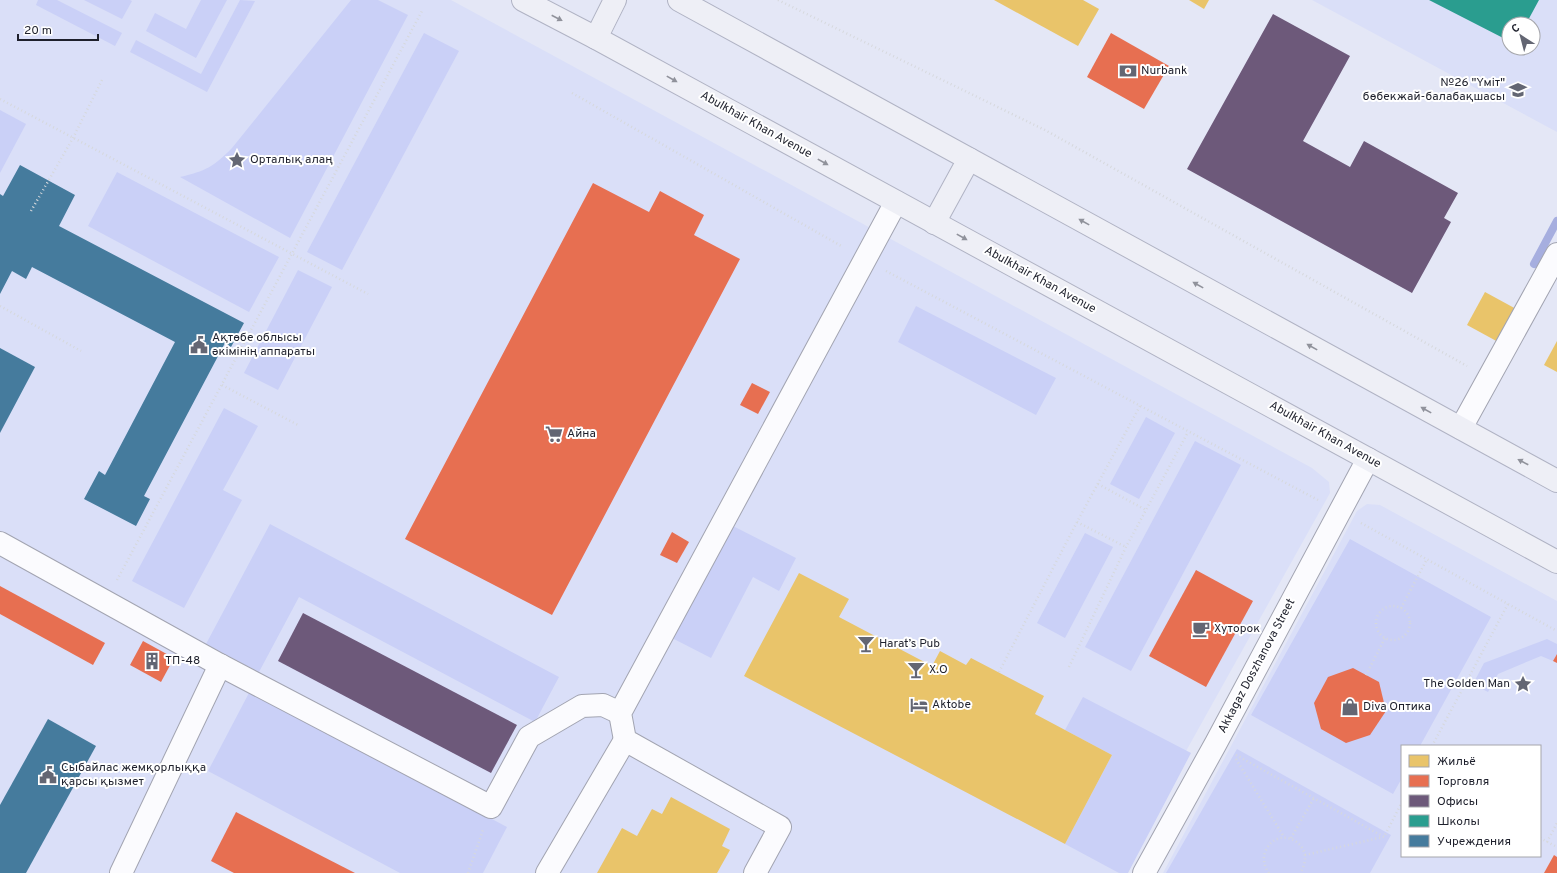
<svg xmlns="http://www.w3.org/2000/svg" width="1557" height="873" font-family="Overpass,sans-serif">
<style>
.built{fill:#dadff8;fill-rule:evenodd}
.green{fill:#cad0f7}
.homes{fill:#e9c46a}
.shops{fill:#e76f51}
.offices{fill:#6d597a}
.schools{fill:#2a9d8f}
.public{fill:#457b9d}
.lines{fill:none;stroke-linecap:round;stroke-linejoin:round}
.stream{stroke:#a6aedf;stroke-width:8}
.minor-casing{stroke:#a2a4b1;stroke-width:24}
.major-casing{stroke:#b0b3c4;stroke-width:24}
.path{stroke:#d6d8dc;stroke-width:2.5;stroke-dasharray:1 3;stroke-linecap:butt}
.minor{stroke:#fbfbfe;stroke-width:22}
.major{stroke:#eeeff6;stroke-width:22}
.oneway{fill:#90929b}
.labels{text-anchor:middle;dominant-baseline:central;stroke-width:4;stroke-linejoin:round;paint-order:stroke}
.poi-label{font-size:12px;fill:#1e202c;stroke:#fff;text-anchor:start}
.street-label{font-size:12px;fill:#1e202c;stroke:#fff}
</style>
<rect width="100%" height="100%" fill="#e4e7f6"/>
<g class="built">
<polygon points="0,0 451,0 1312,468 1329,482 1330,493 1118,873 0,873"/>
<path d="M1312 0H1557V132ZM1509 24H1533V48H1509Z"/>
<path d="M1367 504 1380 505 1557 601V873H1163L1357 511ZM1402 746H1540V856H1402Z"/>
</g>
<g class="green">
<polygon points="38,0 57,0 122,33 115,46 36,5"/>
<polygon points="84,0 130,0 132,1 122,19"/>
<polygon points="201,0 227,0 196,58 146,31 155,13 186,29"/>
<polygon points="240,0 255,1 207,92 130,52 136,40 201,74"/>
<path d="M351 0H378L408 15 290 238 180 177C206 171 213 167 232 148Z"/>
<polygon points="424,33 459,51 342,270 307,252"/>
<polygon points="0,110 26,124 0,173"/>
<polygon points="117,172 279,257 249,312 88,226"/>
<polygon points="298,270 332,287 278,390 244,373"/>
<polygon points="916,306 1056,378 1036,415 898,342"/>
<polygon points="224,408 258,426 223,490 242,500 184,608 132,581"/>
<polygon points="1146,417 1175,433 1139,499 1110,484"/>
<polygon points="1195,441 1241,465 1131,671 1085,647"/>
<polygon points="270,524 559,677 535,722 299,597 259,672 206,644"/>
<polygon points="731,525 796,558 779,591 753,577 711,658 672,638"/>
<polygon points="1085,533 1113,547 1065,638 1037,623"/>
<polygon points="1350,539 1491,617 1420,746 1402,746 1402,778 1393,794 1251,715"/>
<polygon points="1547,639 1557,644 1557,654 1553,661 1541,656 1498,674 1488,692 1473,684 1484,663"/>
<polygon points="250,691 507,827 483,873 400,873 208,771"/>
<polygon points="1083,697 1191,753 1128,873 1119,873 1065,844 1112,755 1065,730"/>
<polygon points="1237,749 1391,835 1370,873 1166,873"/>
</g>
<g class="homes">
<polygon points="994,0 1083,0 1099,9 1078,46"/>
<polygon points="1189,0 1209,0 1204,9"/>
<polygon points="1485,292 1518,310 1500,343 1467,325"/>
<polygon points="1557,341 1557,372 1544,365"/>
<polygon points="799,573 849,599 839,617 932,666 940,651 966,665 971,658 1044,696 1035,714 1112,755 1065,844 744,676"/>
<polygon points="671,797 730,829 722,846 730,850 717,873 597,873 622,828 637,836 652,809 662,814"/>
</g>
<g class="shops">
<polygon points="1111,33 1169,66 1144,109 1087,77"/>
<polygon points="593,183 649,212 660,191 704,215 694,235 740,259 552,615 405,539"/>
<polygon points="752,383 770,392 758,414 740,405"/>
<polygon points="672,532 689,542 677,563 660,555"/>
<polygon points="1196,570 1253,601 1206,687 1149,656"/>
<polygon points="0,586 105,643 93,665 0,614"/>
<polygon points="143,641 174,658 161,682 130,665"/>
<polygon points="1557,654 1557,663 1553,661"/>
<polygon points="1353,668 1379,682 1386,711 1370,735 1346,743 1321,729 1314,703 1328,677"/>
<polygon points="236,812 355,873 234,873 211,861"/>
<polygon points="1554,855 1557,857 1557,873 1544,873"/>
</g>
<g class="offices">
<polygon points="1273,14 1350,56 1303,141 1350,167 1364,141 1458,193 1444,218 1451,222 1412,293 1187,169"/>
<polygon points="303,613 517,725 491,773 278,661"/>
</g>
<polygon class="schools" points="1429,0 1539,0 1526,24 1509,24 1509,41"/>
<g class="public">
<polygon points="20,165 75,195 59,226 244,323 231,347 225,343 144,496 150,499 136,526 84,499 99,471 105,475 175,342 32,267 26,279 12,271 0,294 0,194 3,196"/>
<polygon points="0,348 35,367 0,433"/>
<polygon points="48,719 96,746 26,873 0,873 0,805"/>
</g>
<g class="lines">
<polyline class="stream" points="1534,264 1557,221"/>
<g class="minor-casing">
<g id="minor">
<polyline points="1461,428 1557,254"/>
<polyline points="0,543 220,665 491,807 529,737 582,706 603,705 620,713"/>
<polyline points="121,873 220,665"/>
<polyline points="547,873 625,740"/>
<polyline points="755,873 780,827 625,740 620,713 896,202"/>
<polyline points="1144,873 1216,743 1368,459"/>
</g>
</g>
<g class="major-casing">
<g id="major">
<polyline points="523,0 596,38 1557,562"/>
<polyline points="679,0 1557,481"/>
<polyline points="596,38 615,0"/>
<polyline points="934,223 969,159"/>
</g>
</g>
<g class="path">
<polyline points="778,0 1045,130 1467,366"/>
<polyline points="572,93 843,247"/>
<polyline points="0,99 368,294"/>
<polyline points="31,211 73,138 103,78"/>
<polyline points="886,271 1318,500"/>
<polyline points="0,306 81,351"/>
<polyline points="222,385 298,425"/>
<polyline points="1098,484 1146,510"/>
<polyline points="1077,522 1126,547"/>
<polyline points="1361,523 1557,631"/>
<polyline points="117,580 422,11"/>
<circle cx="1393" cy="623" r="17"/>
<polyline points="1401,608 1427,559"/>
<polyline points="1069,667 1126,547 1188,432"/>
<polyline points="999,672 1077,522 1140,406"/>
<polyline points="1366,675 1385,638"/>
<polyline points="1432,746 1508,604"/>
<polyline points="1236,755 1384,837 1402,802"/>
<polyline points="1236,759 1284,837"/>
<polyline points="1291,838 1314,798"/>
<polyline points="1540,838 1557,847"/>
<polyline points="1547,842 1557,823"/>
<polyline points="1305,855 1383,837"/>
<polyline points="468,873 483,830"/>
<path d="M1269 873C1264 866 1262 858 1266 850 1279 823 1319 845 1300 873"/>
</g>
<use href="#minor" class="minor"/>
<use href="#major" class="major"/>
</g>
<defs><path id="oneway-solid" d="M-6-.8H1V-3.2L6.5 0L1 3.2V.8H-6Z"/></defs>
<g class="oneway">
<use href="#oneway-solid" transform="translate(557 18) rotate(27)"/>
<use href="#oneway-solid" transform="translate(672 79) rotate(29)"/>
<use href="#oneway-solid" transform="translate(823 162) rotate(29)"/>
<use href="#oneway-solid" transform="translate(1084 222) rotate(-151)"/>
<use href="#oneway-solid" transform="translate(962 237) rotate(29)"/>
<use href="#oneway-solid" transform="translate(1198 285) rotate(-151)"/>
<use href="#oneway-solid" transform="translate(1312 347) rotate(-151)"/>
<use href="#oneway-solid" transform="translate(1426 410) rotate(-151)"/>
<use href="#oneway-solid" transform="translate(1523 462) rotate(-152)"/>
</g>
<defs>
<g id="bank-bare" transform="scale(1.38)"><path d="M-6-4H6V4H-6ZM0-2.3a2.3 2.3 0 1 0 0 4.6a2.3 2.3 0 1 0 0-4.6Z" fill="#636673" stroke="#fff" stroke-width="2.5" paint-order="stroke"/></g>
<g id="school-bare" transform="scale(1.38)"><path d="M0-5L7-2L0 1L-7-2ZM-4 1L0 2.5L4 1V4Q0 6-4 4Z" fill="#636673" stroke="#fff" stroke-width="2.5" paint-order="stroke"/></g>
<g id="sight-bare" transform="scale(1.38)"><path d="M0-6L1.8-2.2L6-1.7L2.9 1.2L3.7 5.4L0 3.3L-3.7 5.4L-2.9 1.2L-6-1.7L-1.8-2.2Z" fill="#636673" stroke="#fff" stroke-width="2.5" paint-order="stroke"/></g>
<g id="civic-bare" transform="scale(1.38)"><path d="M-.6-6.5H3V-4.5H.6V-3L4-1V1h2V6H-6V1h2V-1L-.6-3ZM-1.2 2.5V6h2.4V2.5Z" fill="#636673" stroke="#fff" stroke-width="2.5" paint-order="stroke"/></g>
<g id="supermarket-bare" transform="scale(1.38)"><path d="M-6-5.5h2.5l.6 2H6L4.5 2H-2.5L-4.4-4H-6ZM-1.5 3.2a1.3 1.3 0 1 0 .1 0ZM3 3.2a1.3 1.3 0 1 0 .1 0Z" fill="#636673" stroke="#fff" stroke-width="2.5" paint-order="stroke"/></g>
<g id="cafe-bare" transform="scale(1.38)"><path d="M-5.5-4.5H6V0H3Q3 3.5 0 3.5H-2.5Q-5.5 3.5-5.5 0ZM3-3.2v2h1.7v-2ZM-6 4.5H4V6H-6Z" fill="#636673" stroke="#fff" stroke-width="2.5" paint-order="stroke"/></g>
<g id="bar-bare" transform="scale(1.38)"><path d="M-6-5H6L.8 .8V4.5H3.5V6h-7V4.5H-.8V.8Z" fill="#636673" stroke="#fff" stroke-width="2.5" paint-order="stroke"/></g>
<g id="building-bare" transform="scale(1.38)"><path d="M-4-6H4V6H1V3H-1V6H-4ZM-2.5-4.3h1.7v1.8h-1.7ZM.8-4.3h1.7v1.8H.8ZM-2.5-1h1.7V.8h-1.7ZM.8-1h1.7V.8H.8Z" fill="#636673" stroke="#fff" stroke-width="2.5" paint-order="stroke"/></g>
<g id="hotel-bare" transform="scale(1.38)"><path d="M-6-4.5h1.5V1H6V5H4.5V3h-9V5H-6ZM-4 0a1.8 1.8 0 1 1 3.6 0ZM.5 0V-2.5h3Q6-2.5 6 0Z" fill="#636673" stroke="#fff" stroke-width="2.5" paint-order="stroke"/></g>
<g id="shop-bare" transform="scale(1.38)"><path d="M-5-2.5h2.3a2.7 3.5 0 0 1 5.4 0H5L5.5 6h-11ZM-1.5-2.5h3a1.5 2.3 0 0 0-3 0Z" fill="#636673" stroke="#fff" stroke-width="2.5" paint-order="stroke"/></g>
</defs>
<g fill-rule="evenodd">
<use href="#bank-bare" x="1128" y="71"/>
<use href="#school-bare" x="1518" y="90"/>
<use href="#sight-bare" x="237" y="160"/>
<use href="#civic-bare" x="199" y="345"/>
<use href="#supermarket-bare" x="554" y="434"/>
<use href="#cafe-bare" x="1201" y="629"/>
<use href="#bar-bare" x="866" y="644"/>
<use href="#building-bare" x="152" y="661"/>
<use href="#bar-bare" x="916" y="670"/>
<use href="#sight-bare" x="1523" y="684"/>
<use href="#hotel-bare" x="919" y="705"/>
<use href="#shop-bare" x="1350" y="707"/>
<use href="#civic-bare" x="48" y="775"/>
</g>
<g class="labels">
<g class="poi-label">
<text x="1141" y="71">Nurbank</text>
<text x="1505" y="83" text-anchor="end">№26 "Үміт"<tspan x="1505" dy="14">бөбекжай-балабақшасы</tspan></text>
<text x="250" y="160">Орталық алаң</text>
<text x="212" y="338">Ақтөбе облысы<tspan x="212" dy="14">әкімінің аппараты</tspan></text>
<text x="567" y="434">Айна</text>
<text x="1214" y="629">Хуторок</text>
<text x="879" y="644">Harat’s Pub</text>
<text x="165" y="661">ТП-48</text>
<text x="929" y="670">X.O</text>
<text x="1510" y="684" text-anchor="end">The Golden Man</text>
<text x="932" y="705">Aktobe</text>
<text x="1363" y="707">Diva Оптика</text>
<text x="61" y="768">Сыбайлас жемқорлыққа<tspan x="61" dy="14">қарсы қызмет</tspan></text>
</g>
<g class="street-label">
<text transform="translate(756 125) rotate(29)">Abulkhair Khan Avenue</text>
<text transform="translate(1040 280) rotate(29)">Abulkhair Khan Avenue</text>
<text transform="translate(1325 435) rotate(29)">Abulkhair Khan Avenue</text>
<text transform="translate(1257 666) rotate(-62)">Akkagaz Doszhanova Street</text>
</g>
</g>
<rect x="1401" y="745" width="140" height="112" fill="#ffffff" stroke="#a5a6ab"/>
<rect x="1409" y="755" width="20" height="12" fill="#e9c46a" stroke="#a5a6ab"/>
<text x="1437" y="765" font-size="12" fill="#1e202c">Жильё</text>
<rect x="1409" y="775" width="20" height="12" fill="#e76f51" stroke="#a5a6ab"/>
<text x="1437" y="785" font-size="12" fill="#1e202c">Торговля</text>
<rect x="1409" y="795" width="20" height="12" fill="#6d597a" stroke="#a5a6ab"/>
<text x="1437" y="805" font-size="12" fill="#1e202c">Офисы</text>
<rect x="1409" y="815" width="20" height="12" fill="#2a9d8f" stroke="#a5a6ab"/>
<text x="1437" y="825" font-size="12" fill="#1e202c">Школы</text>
<rect x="1409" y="835" width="20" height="12" fill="#457b9d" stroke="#a5a6ab"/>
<text x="1437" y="845" font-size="12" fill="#1e202c">Учреждения</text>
<g transform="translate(1521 36) rotate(324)"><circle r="19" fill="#ffffff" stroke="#a5a6ab"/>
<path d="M0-3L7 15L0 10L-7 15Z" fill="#636673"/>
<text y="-6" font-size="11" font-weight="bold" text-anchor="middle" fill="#1e202c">С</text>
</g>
<path d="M18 34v6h80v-6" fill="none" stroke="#1e202c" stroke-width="2"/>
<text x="24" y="34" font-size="12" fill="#1e202c" stroke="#ffffff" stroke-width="3" paint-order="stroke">20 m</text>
</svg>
